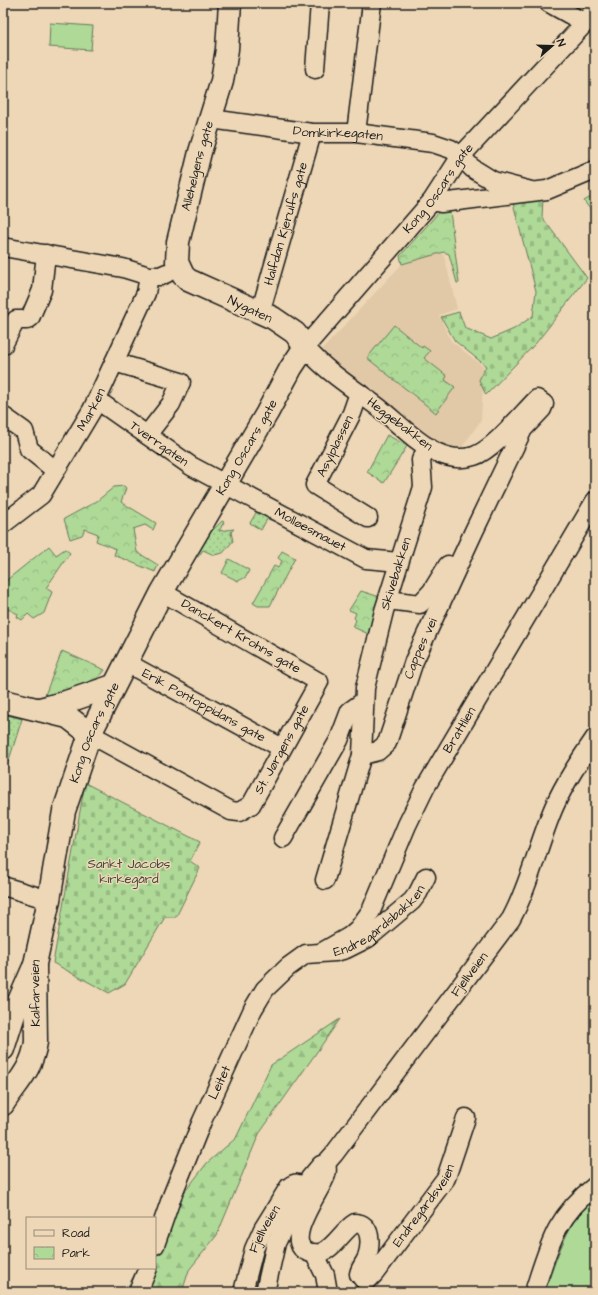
<svg xmlns="http://www.w3.org/2000/svg" width="598" height="1295" font-family="'Architects Daughter',sans-serif">
<style>
.built{fill:#e1c8a7}
.grass{fill:url(#grass-dots);stroke:#657a5a}
.forest{fill:url(#forest-firs);stroke:#657a5a}
.cemetery{fill:url(#cemetery-stones);stroke:#657a5a}
.park{fill:url(#park-crowns);stroke:#657a5a}
.garden{fill:#aed997;stroke:#657a5a}
.lines{fill:none;stroke-linecap:round;stroke-linejoin:round}
.minor-casing{stroke:#1c1c1c;stroke-width:21}
.major-casing{stroke:#1c1c1c;stroke-width:25}
.minor{stroke:#edd7b6;stroke-width:18}
.major{stroke:#edd7b6;stroke-width:22}
.labels{text-anchor:middle;dominant-baseline:central;stroke-width:3;stroke-linejoin:round;paint-order:stroke}
.street-label{font-size:13px;fill:#1c1c1c;stroke:#edd7b6}
.park-label{font-size:13px;fill:#404b3b;stroke:#edd7b6}
</style>
<defs>
<pattern id="grass-dots" width="8" height="8" patternUnits="userSpaceOnUse"><rect width="8" height="8" fill="#aed997"/><path d="M2 2h.1M6 6h.1" fill="none" stroke="#95ba82" stroke-width="1.8" stroke-linecap="round"/></pattern>
<pattern id="forest-firs" width="22" height="20" patternUnits="userSpaceOnUse"><rect width="22" height="20" fill="#aed997"/><path d="M5 1l3.5 6h-7zM16 11l3.5 6h-7z" fill="#95ba82"/></pattern>
<pattern id="cemetery-stones" width="16" height="16" patternUnits="userSpaceOnUse"><rect width="16" height="16" fill="#aed997"/><path d="M2 7V4a2 2 0 0 1 4 0v3zM10 15v-3a2 2 0 0 1 4 0v3z" fill="#95ba82"/></pattern>
<pattern id="park-crowns" width="20" height="18" patternUnits="userSpaceOnUse"><rect width="20" height="18" fill="#aed997"/><path d="M2 6a3 3 0 1 1 6 0M12 15a3 3 0 1 1 6 0" fill="none" stroke="#95ba82"/></pattern>
</defs>
<rect width="100%" height="100%" fill="#edd7b6"/>
<filter id="ink" filterUnits="userSpaceOnUse"><feTurbulence type="fractalNoise" baseFrequency=".025" numOctaves="2"/><feDisplacementMap in="SourceGraphic" scale="8" xChannelSelector="R" yChannelSelector="G"/><feConvolveMatrix kernelMatrix="1 2 1 2 8 2 1 2 1" color-interpolation-filters="sRGB"/></filter>
<g filter="url(#ink)">
<polygon class="built" points="440,252 444,255 457,309 439,315 451,341 484,367 481,420 458,453 422,434 319,353 402,264"/>
<g class="grass">
<polygon points="260,506 278,517 275,521 267,519 261,530 250,523"/>
<polygon points="222,521 224,522 219,531 234,529 231,532 233,541 223,553 214,555 203,550 198,557 195,555 204,539"/>
<polygon points="3,714 22,719 3,779"/>
</g>
<polygon class="forest" points="340,1019 259,1134 217,1235 189,1270 182,1292 125,1292 138,1268 155,1268 155,1236 166,1216 207,1163 236,1138 271,1065"/>
<g class="cemetery">
<polygon points="543,199 542,217 587,278 536,343 486,395 479,380 486,366 455,341 441,317 459,312 465,328 491,339 514,329 533,316 536,291 513,203"/>
<polygon points="85,783 200,842 190,861 200,868 176,917 165,917 125,984 109,993 53,963"/>
</g>
<g class="park">
<polygon points="450,211 459,283 457,283 449,254 444,252 402,264 400,256 439,212"/>
<polygon points="394,325 422,348 423,346 430,351 424,358 447,376 445,380 455,387 436,413 367,358"/>
<polygon points="387,435 407,446 384,483 367,472"/>
<polygon points="124,486 126,488 121,502 156,523 153,530 145,525 133,529 137,552 158,565 155,572 114,555 116,549 96,541 98,534 85,529 82,535 70,539 64,519 97,501 114,487"/>
<polygon points="49,546 56,555 65,549 70,553 46,588 52,592 44,613 34,619 28,614 22,620 17,617 18,614 8,609 6,613 3,610 3,583"/>
<polygon points="282,551 295,558 270,606 258,606 253,603 274,566 278,568 282,561 278,558"/>
<polygon points="229,559 249,570 246,577 238,581 222,573"/>
<polygon points="361,591 383,598 373,636 353,627 356,620 354,618 356,613 349,610"/>
<path d="M62 651 105 670C95 686 62 694 45 695Z"/>
</g>
<g class="garden">
<polygon points="50,23 93,26 91,50 49,47"/>
<polygon points="591,197 595,202 595,216 584,201"/>
<path d="M595 1199V1292H545C553 1267 571 1211 595 1199Z"/>
</g>
<g class="lines">
<g class="minor-casing">
<g id="minor">
<polyline points="549,3 585,23"/>
<polyline points="315,69 320,3"/>
<path id="s1" d="M211 119 312 133H356L433 143 451 149 461 156 472 168 493 181 531 191"/>
<polyline points="356,133 372,3"/>
<polyline points="432,201 441,203 547,190 595,170"/>
<polyline points="3,247 123,268 149,276 160,276 167,273"/>
<path id="s2" d="M260 313 312 133"/>
<polyline points="3,345 16,320 27,320 30,318 42,290 46,254"/>
<polyline points="114,362 181,382 171,404 147,435"/>
<polyline points="359,393 352,413 315,485 368,518"/>
<path id="s3" d="M97 400 191 466 366 559 399 562"/>
<polyline points="3,416 24,431 29,449 55,470"/>
<path id="s4" d="M3 524 41 495 92 410 146 293 149 276"/>
<polyline points="388,600 420,604 432,591 448,565"/>
<path id="s5" d="M125 662 282 748"/>
<path id="s6" d="M90 734 231 811 239 812 251 805 319 682 162 592"/>
<path id="s7" d="M362 755 378 751 387 743 414 661 474 531 523 429 542 409 544 404 537 399C522 414 493 450 474 456 461 460 448 458 436 452 414 441 397 422 378 407 353 388 325 371 305 347L432 201 461 156 585 23 595 8"/>
<polyline points="283,838 339,740 350,711 364,701"/>
<path id="s8" d="M325 880 362 755 365 688 384 611 423 487 421 460 428 447"/>
<polyline points="3,886 49,900"/>
<path id="s9" d="M322 952 350 936 358 929 371 911 407 825 425 788 595 501"/>
<path d="M326 1163C327 1167 327 1172 326 1175 321 1191 281 1242 308 1252 312 1254 319 1254 323 1252 336 1246 343 1230 355 1223 372 1223 371 1245 367 1257 365 1263 360 1268 359 1274L363 1279"/>
<path id="s10" d="M155 1245 172 1196 202 1121 253 1009 265 989 288 967 306 954 335 952 346 949 368 938 412 901 418 893 426 877"/>
<polyline points="314,1253 325,1275 328,1292"/>
<path id="s11" d="M363 1279H369L374 1274 446 1178 466 1118"/>
<polyline points="138,1292 148,1268"/>
<path id="s12" d="M243 1292 254 1249 263 1229 289 1187C296 1182 298 1183 305 1187"/>
<path id="s13" d="M265 1292 276 1243 290 1214 310 1178 321 1165 326 1163 334 1154 511 919C530 884 538 844 554 807 565 782 580 760 595 738"/>
<path d="M534 1292C549 1246 555 1217 595 1186"/>
</g>
</g>
<g class="major-casing">
<g id="major">
<polyline points="3,701 68,717 90,734"/>
<polyline points="40,709 60,704 113,686"/>
<polyline points="3,1049 16,1008 33,969"/>
<path id="s14" d="M3 1104C17 1082 32 1070 36 1042L35 964 49 900 64 811 90 734 162 592 267 413 291 368 305 347 295 333 273 318 188 280 183 275 177 262 178 242 200 152 222 81 227 49 230 3"/>
</g>
</g>
<use href="#minor" class="minor"/>
<use href="#major" class="major"/>
</g>
</g>
<g class="labels">
<g class="street-label">
<text stroke="none"><textPath href="#s1" startOffset="128">Domkirkegaten</textPath></text>
<text stroke="none"><textPath href="#s14" startOffset="1086">Allehelgens gate</textPath></text>
<text stroke="none"><textPath href="#s7" startOffset="913">Kong Oscars gate</textPath></text>
<text stroke="none"><textPath href="#s2" startOffset="93">Halfdan Kjerulfs gate</textPath></text>
<text transform="translate(250 309) rotate(25)">Nygaten</text>
<text stroke="none"><textPath href="#s4" startOffset="147">Marken</textPath></text>
<text transform="translate(400 424) rotate(37)">Heggebakken</text>
<text stroke="none"><textPath href="#s3" startOffset="76">Tverrgaten</textPath></text>
<text transform="translate(335 446) rotate(-64)">Asylplassen</text>
<text stroke="none"><textPath href="#s14" startOffset="713">Kong Oscars gate</textPath></text>
<text stroke="none"><textPath href="#s3" startOffset="250">Molløesmauet</textPath></text>
<text stroke="none"><textPath href="#s8" startOffset="316">Skivebakken</textPath></text>
<text transform="translate(241 636) rotate(30)">Danckert Krohns gate</text>
<text stroke="none"><textPath href="#s7" startOffset="129">Cappes vei</textPath></text>
<text stroke="none"><textPath href="#s5" startOffset="90">Erik Pontoppidans gate</textPath></text>
<text stroke="none"><textPath href="#s9" startOffset="267">Brattlien</textPath></text>
<text stroke="none"><textPath href="#s14" startOffset="389">Kong Oscars gate</textPath></text>
<text stroke="none"><textPath href="#s6" startOffset="246">St. Jørgens gate</textPath></text>
<text stroke="none"><textPath href="#s10" startOffset="417">Endregårdsbakken</textPath></text>
<text stroke="none"><textPath href="#s13" startOffset="383">Fjellveien</textPath></text>
<text stroke="none"><textPath href="#s14" startOffset="120">Kalfarveien</textPath></text>
<text stroke="none"><textPath href="#s10" startOffset="175">Leitet</textPath></text>
<text stroke="none"><textPath href="#s11" startOffset="98">Endregårdsveien</textPath></text>
<text stroke="none"><textPath href="#s12" startOffset="67">Fjellveien</textPath></text>
</g>
<g class="park-label">
<text x="129" y="864">Sankt Jacobs<tspan x="129" dy="15">kirkegård</tspan></text>
</g>
</g>
<rect width="598" height="1295" fill="none" stroke="#edd7b6" stroke-width="16"/>
<rect x="8" y="8" width="582" height="1279" fill="none" stroke="#1c1c1c" stroke-width="1.5" filter="url(#ink)"/>
<rect x="26" y="1217" width="130" height="52" fill="#edd7b6" stroke="#998c78"/>
<rect x="34" y="1230" width="20" height="6" fill="#edd7b6" stroke="#998c78"/>
<text x="62" y="1237" font-size="12" fill="#1c1c1c">Road</text>
<rect x="34" y="1247" width="20" height="12" fill="url(#park-crowns)" stroke="#998c78"/>
<text x="62" y="1257" font-size="12" fill="#1c1c1c">Park</text>
<g transform="translate(552 46) rotate(70)" stroke="#edd7b6" stroke-width="3" paint-order="stroke">
<path d="M0-3L7 15L0 10L-7 15Z" fill="#1c1c1c"/>
<text y="-6" font-size="11" font-weight="bold" text-anchor="middle" fill="#1c1c1c">N</text>
</g>
</svg>
